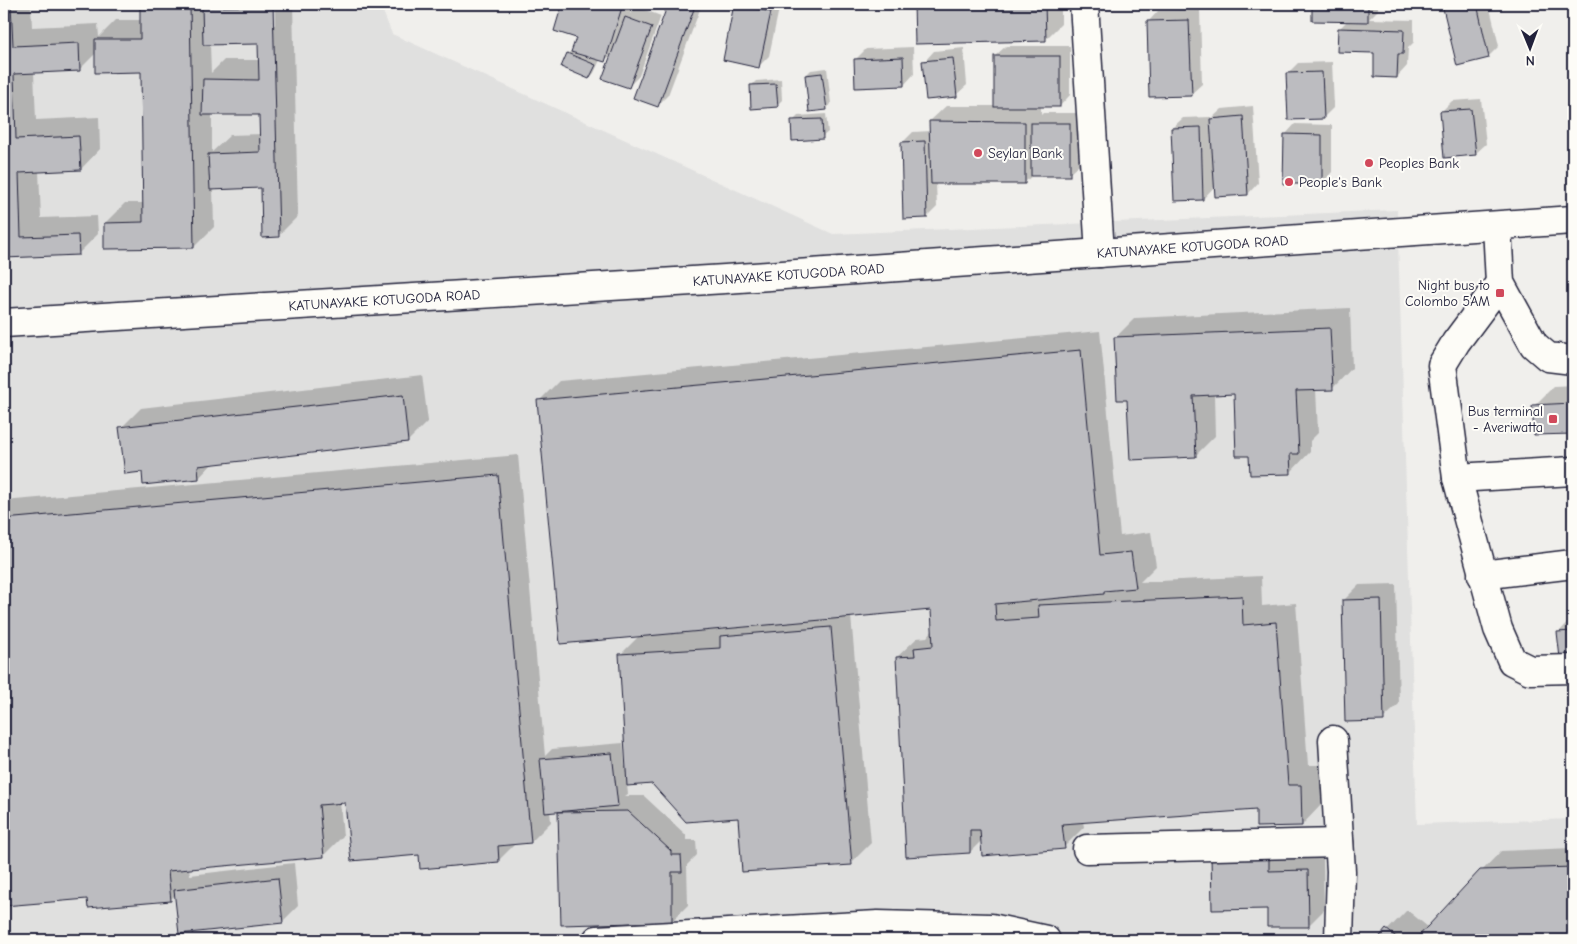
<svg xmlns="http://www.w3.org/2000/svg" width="1577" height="944" font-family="'Comic Neue',sans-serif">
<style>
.built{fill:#e0e0df}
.shadow{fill:#0003;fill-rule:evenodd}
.building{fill:#bcbcc0;stroke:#22223b}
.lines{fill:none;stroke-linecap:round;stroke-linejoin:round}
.minor-casing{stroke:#22223b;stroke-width:31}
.major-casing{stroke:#22223b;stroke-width:31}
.minor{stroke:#fdfcf7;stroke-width:28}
.major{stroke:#fdfcf7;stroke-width:28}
.poi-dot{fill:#d1495b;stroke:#fdfcf7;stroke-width:2}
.labels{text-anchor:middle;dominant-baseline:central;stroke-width:4;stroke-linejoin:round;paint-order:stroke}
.poi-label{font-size:14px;fill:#22223b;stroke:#fdfcf7;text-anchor:start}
.street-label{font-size:14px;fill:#22223b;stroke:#fdfcf7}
</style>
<rect width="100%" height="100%" fill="#f0efec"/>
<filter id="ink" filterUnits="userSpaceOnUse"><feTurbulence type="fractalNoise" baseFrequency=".02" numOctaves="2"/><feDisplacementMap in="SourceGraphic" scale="10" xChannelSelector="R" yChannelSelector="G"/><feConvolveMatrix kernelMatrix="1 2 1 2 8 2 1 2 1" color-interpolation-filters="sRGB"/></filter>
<g filter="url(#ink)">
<polygon class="built" points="4,4 380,4 392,34 833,234 1397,210 1417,824 1573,819 1573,940 4,940"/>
<g class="shadow">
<path d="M4 4H31L32 27 98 24 99 37 116 20H141V4H272L273 25H275V4H293L298 216 278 236 262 186 213 188 214 227 194 247 105 223 125 203H144L142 71 96 53 79 70 34 72 36 120 99 117 100 149 81 169 39 171 41 218 97 216 98 234 78 254 5 257 4 215ZM259 43V60H224L211 73 210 44ZM212 114H260L261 134 230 135 212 152Z"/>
<polygon points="564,4 633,4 630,14 637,7 661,16 639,76 628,87 614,52 604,61 600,60 594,73 589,78 568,54 573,49 577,37 555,30"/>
<polygon points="669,4 702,4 668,95 657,106 634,97"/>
<polygon points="737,4 780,4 769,56 758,67 735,5"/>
<polygon points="915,4 1061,4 1061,24 1045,40 916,43"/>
<polygon points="1209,4 1224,4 1219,9"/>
<polygon points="1313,4 1378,4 1378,10 1369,19 1414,20 1414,42 1408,48 1407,66 1397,77 1376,51 1339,29 1348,20 1313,20"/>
<polygon points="1443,4 1489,4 1499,46 1489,56 1458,64"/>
<polygon points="1200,10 1202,84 1191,94 1148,22 1158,11"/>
<polygon points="1006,46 1070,46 1070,95 1060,106 1041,106 1041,115 1043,113 1080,113 1080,164 1069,174 1033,175 1024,183 936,183 937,207 927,217 902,143 913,132 931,131 930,121 946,106 995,106 995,56"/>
<polygon points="913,47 914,74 904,85 855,60 866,49"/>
<polygon points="964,48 967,85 956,95 924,62 934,51"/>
<polygon points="1332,62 1334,107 1323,118 1288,73 1298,63"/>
<polygon points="827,68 831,104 826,109 806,75 811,70"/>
<polygon points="781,79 782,100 777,105 751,86 756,81"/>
<polygon points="1481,99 1486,144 1475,154 1441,112 1452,101"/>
<polygon points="1253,106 1258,183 1248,194 1215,186 1203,199 1172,128 1183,118 1211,117 1211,119 1222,109"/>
<polygon points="826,114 828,132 822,137 793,121 798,116"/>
<polygon points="1295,124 1332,125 1332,172 1322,183 1285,135"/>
<polygon points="1350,308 1352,368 1333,388 1316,389 1318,433 1310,441 1310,452 1291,472 1251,454 1235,393 1214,394 1215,436 1195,456 1128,398 1115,338 1135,318"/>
<polygon points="1100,331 1120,536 1151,532 1156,566 1140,582 1261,576 1262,606 1296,603 1308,765 1321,765 1321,805 1302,825 1257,809 1083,821 1084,827 1064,847 982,840 970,852 897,657 917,638 927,637 933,630 932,609 851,616 871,843 851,863 653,783 627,785 628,794 625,796 644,796 686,835 686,840 696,840 697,855 687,865 688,905 672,921 560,813 562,810 550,811 551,822 531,842 516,843 499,860 420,854 346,801 340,802 343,836 323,856 189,868 190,875 294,863 298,906 283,921 176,894 170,900 88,898 4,905 4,501 518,455 545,756 552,749 623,743 625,766 627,766 620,655 639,636 539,401 559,381"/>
<polygon points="422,375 428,421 408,441 213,463 199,478 143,470 121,428 141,408"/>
<polygon points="1573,385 1573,432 1535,434 1534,406 1554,386"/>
<polygon points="1396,584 1399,704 1383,719 1343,601 1359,585"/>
<polygon points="1573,617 1573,655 1561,656 1558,633"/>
<polygon points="1573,848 1573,940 1378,940 1407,910 1428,927 1501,851"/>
<polygon points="1212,855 1323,855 1324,910 1309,925"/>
</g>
<g class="building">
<polygon points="4,4 11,4 13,46 79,43 80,71 14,74 16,139 79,136 81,170 19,173 21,237 78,235 79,255 4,258"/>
<polygon points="140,4 190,4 194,248 104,249 104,223 143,222 141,72 95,73 95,39 140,39"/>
<polygon points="257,4 273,4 279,237 262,238 261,188 210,190 208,154 260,152 259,115 202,115 203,79 259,80 258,44 203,45 202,7 257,6"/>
<polygon points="562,4 623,4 605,62 571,52 576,38 554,31"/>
<polygon points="668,4 680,4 694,9 658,107 633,98"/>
<polygon points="734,4 771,12 759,68 723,60"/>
<polygon points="914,4 1045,4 1046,41 915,44"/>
<polygon points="1312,4 1368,4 1368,22 1312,21"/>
<polygon points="1442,4 1477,4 1489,58 1457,66"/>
<polygon points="625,17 652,27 629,88 602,79"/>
<polygon points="1189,20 1192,96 1149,97 1147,21"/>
<polygon points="1338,28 1404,30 1403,54 1398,54 1397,78 1374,77 1374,53 1337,52"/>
<polygon points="567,53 596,65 589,79 561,67"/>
<rect x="994" y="56" width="66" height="51"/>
<polygon points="903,57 904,86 855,88 854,59"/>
<polygon points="953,58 957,97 926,100 922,61"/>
<polygon points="1322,72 1324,119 1288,120 1286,73"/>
<polygon points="822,73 827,110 809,112 805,75"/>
<polygon points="776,84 778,107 751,109 750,85"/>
<polygon points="1471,109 1476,155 1444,158 1440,111"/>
<polygon points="1243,116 1248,195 1215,197 1210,119"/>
<polygon points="822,119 823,139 792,141 791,120"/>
<polygon points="929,121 1025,122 1025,184 931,184"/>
<rect x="1031" y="123" width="39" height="53"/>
<polygon points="1201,127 1203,200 1174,201 1171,128"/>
<polygon points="1284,134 1322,135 1322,184 1283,184"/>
<polygon points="925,141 927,218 903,219 901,142"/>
<polygon points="1330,328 1333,390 1296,391 1299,454 1290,454 1291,474 1250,475 1249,456 1236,456 1234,394 1193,396 1196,457 1130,460 1127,400 1117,400 1114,337"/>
<polygon points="1081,350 1100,555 1131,552 1136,588 1104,591 1104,594 995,604 996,621 1039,618 1038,605 1242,596 1243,625 1276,622 1288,785 1301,785 1302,826 1256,827 1256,810 1062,824 1065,849 982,856 980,830 970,830 970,853 906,857 896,657 915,656 914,648 933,646 931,610 560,644 537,400"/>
<polygon points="403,395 408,442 198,466 199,479 143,485 142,472 125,474 119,427"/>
<polygon points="1573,403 1573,434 1534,435 1532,405"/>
<polygon points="498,475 531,843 498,846 499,862 420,869 419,855 351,861 345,803 319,805 324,857 168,871 171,901 88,908 87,899 4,906 4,519"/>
<polygon points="1381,599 1384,721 1345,722 1342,600"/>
<polygon points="831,627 852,865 742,872 738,818 686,822 652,784 627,786 619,654 720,648 720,636"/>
<polygon points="1573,631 1573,656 1560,658 1557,632"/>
<polygon points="612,753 618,806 545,813 540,759"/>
<polygon points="628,811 671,851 671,855 681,855 682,872 672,872 672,922 561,925 558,812"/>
<polygon points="1269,854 1269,871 1308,870 1309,927 1267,927 1267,909 1212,910 1211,855"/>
<polygon points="1573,867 1573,940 1415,940 1480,870"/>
<polygon points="278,878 283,923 179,934 174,890"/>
<polygon points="1386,929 1400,940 1377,940"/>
</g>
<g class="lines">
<g class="minor-casing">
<g id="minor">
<polyline points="1084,4 1100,253"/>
<polyline points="1497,226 1500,283 1534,345 1548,357 1573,360"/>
<polyline points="1500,283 1456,342 1442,365 1457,478 1498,629 1512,661 1530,670 1573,669"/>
<polyline points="1457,478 1573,471"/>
<polyline points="1482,575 1573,564"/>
<polyline points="1333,740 1341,871 1339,940"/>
<polyline points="1087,849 1339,843"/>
<polyline points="597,940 878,925 991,928 1046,940"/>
</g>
</g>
<g class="major-casing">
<g id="major">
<path id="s1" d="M4 323 725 279 1573 220"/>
</g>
</g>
<use href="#minor" class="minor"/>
<use href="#major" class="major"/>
</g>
</g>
<g class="poi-dot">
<circle cx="978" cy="153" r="5"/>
<circle cx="1369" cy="163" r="5"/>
<circle cx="1289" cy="182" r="5"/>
<rect x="1495" y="288" width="10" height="10" rx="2.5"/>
<rect x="1548" y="414" width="10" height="10" rx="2.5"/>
</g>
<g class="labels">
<g class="poi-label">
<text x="988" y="153">Seylan Bank</text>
<text x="1379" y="163">Peoples Bank</text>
<text x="1299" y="182">People's Bank</text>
<text x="1490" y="285" text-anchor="end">Night bus to<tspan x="1490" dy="16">Colombo 5AM</tspan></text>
<text x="1543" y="411" text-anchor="end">Bus terminal<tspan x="1543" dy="16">- Averiwatta</tspan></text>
</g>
<g class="street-label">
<text stroke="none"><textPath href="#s1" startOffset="1191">KATUNAYAKE KOTUGODA ROAD</textPath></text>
<text stroke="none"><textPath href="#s1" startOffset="786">KATUNAYAKE KOTUGODA ROAD</textPath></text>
<text stroke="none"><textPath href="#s1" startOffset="381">KATUNAYAKE KOTUGODA ROAD</textPath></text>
</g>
</g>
<rect width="1577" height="944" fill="none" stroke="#fdfcf7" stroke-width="20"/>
<rect x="10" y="10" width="1557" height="924" fill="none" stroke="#22223b" stroke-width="2" filter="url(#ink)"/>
<g transform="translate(1530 48) rotate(179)" stroke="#fdfcf7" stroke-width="4" paint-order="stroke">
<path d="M0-4L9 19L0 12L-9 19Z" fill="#22223b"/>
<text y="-8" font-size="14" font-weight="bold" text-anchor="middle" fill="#22223b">N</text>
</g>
</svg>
